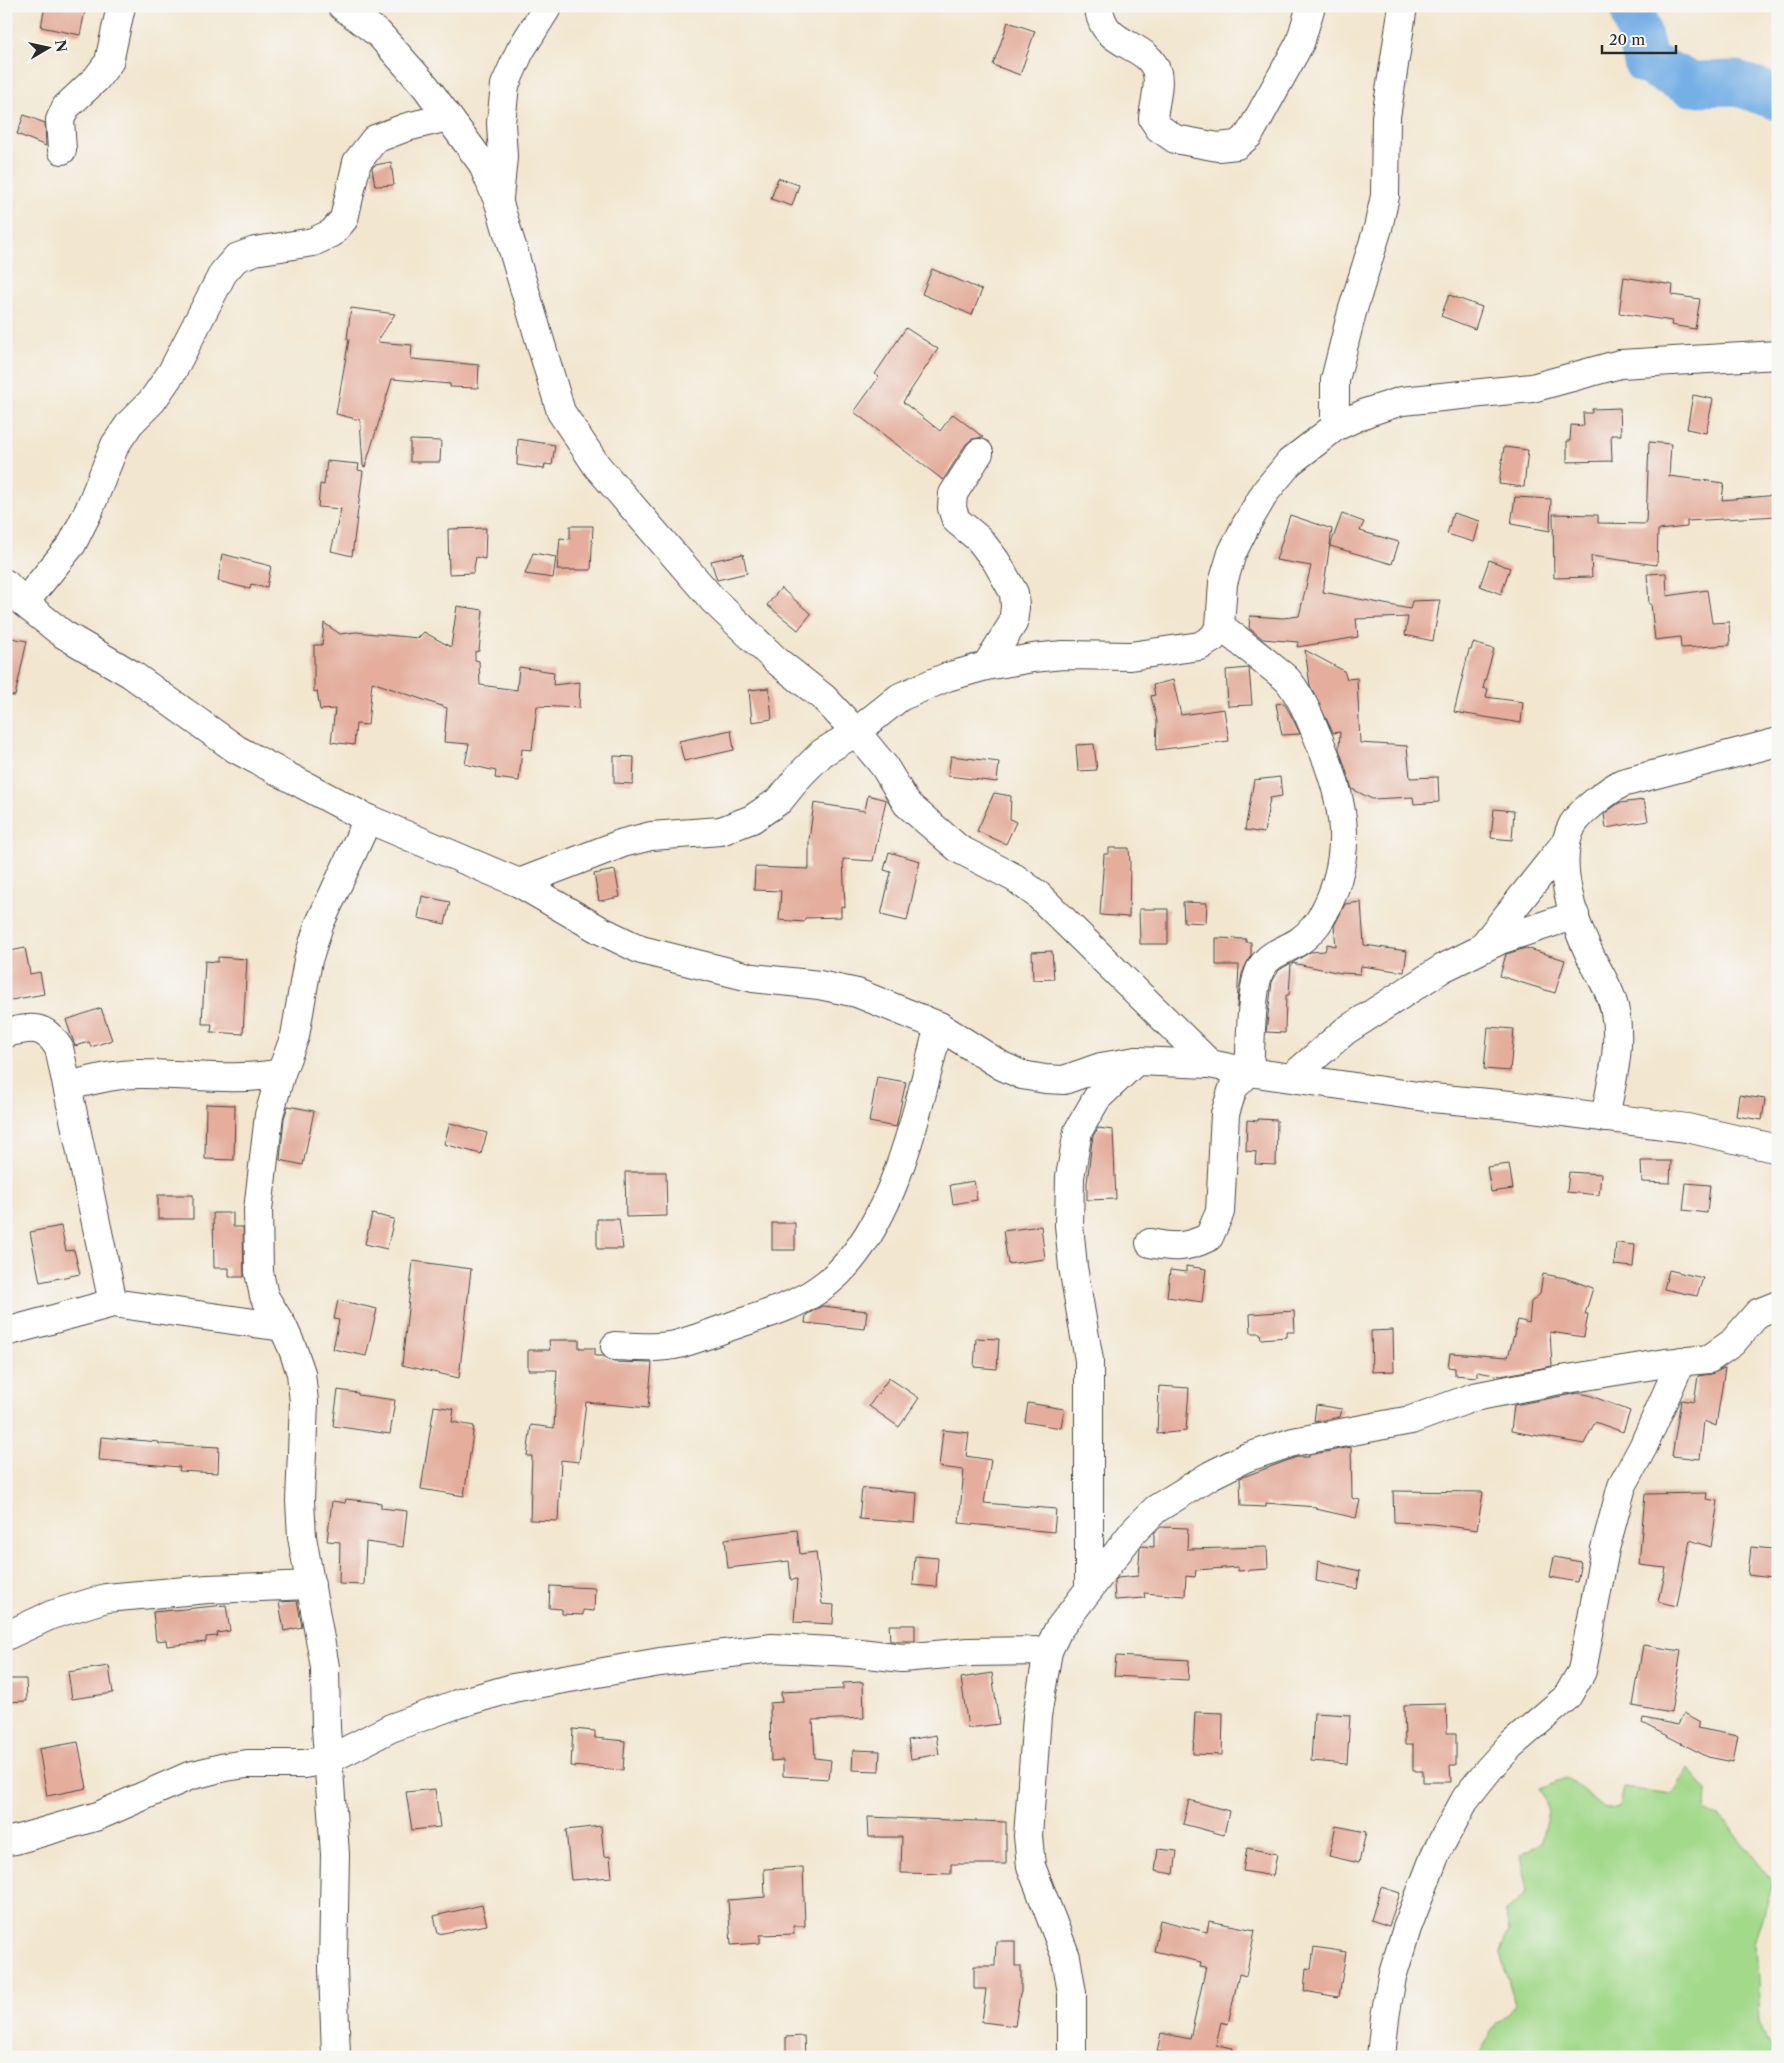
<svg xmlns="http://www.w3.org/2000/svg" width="1784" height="2063" font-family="'Libre Caslon Text',serif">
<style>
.green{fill:#a3d98b;stroke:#67825b}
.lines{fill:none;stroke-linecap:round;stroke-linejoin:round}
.river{stroke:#75afe5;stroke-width:45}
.building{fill:#e4ad9c}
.minor-casing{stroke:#494744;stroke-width:30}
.minor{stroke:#fff;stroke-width:28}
</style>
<rect width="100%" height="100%" fill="#f6f6f2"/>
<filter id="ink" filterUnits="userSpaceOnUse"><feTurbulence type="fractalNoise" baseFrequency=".02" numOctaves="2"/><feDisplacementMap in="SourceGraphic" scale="10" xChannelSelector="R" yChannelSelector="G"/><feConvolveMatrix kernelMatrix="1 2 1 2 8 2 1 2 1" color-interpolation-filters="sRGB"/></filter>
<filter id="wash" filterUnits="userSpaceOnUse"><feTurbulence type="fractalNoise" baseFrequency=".0096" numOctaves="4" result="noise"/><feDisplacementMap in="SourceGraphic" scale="20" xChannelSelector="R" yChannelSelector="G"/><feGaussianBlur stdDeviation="1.12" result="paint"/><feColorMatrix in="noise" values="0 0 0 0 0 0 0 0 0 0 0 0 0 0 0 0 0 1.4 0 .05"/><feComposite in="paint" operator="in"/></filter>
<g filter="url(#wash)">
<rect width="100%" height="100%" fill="#f2e6cf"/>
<polygon class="green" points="1688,1768 1707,1789 1706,1809 1721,1816 1773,1882 1755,1944 1759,2022 1766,2040 1778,2057 1479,2057 1490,2033 1515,2004 1500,1952 1509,1931 1506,1912 1527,1892 1520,1855 1541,1843 1548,1811 1540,1788 1567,1778 1605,1808 1620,1807 1624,1788 1673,1794"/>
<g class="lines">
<polyline class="river" points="1632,6 1646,62 1690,84 1736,83 1778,98"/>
</g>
<g id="blocks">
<g class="building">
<polygon points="45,6 86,6 80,35 41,27"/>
<polygon points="1008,22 1035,31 1020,75 993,65"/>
<polygon points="24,115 45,123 46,146 17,134"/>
<polygon points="391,162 394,185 375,186 372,168 375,165"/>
<polygon points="778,178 799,185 792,206 771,199"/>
<polygon points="932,269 982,290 972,315 922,294"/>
<polygon points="1624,277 1673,285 1672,295 1700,299 1695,329 1671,325 1672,321 1619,313"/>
<polygon points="1449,295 1482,307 1475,329 1441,316"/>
<polygon points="351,308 395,314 377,342 412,345 411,359 479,365 478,388 450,387 450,384 392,379 365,467 363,466 360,420 336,414 349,339 347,339"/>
<polygon points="906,328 938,349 903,402 940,431 953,414 983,437 972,439 966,444 943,480 854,412 879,377 875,374"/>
<polygon points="1693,395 1713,399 1706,433 1687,429"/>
<polygon points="1620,408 1621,435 1611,435 1612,461 1567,462 1567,441 1570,441 1571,425 1584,426 1583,413 1592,413 1592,409"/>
<polygon points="518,439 555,445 552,465 545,464 544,469 517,465"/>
<polygon points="410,440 441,441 440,462 410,462"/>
<polygon points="1649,442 1671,444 1669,476 1724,483 1722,500 1778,495 1778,516 1687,521 1687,527 1658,530 1657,565 1591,556 1592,577 1554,578 1553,514 1598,515 1598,523 1646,524"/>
<polygon points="1504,447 1528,450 1524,487 1499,484"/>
<polygon points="327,461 359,464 358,470 363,471 352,556 331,551 341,509 318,507 320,484 324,485"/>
<polygon points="1515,497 1551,499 1550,531 1511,524"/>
<polygon points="1453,513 1480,521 1474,542 1447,534"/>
<polygon points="1342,514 1364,522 1360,531 1399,542 1392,564 1330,546"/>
<polygon points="1290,515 1332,529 1323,592 1410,609 1412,601 1440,600 1433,641 1405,635 1408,617 1356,619 1358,637 1297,647 1298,642 1263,639 1249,628 1250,616 1283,618 1299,616 1311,566 1276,560"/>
<polygon points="570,526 593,526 591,570 557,570 560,538 570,539"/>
<polygon points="486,528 485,559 476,557 473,573 449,574 448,529"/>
<polygon points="533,553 556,557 553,578 525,574"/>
<polygon points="222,554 271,566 267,587 251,584 250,589 218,581"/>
<polygon points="743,554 747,573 717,580 711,561"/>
<polygon points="1489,560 1510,568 1501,594 1480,586"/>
<polygon points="1666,573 1667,596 1707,590 1712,623 1729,622 1730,645 1681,648 1680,637 1655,640 1651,604 1649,604 1647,574"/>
<polygon points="781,588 811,614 798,630 767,605"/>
<polygon points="457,606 483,610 479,651 475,652 475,660 479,661 480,685 517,690 519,667 554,672 553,685 580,682 579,708 537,706 532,750 522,749 519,781 495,778 496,771 465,764 469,744 444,742 447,708 372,682 368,725 356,724 354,745 331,742 335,709 320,710 317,691 314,692 314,645 322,645 324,623 340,634 356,632 418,638 424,632 451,647"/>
<polygon points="6,637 27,641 15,696 6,695"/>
<polygon points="1473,643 1494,649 1483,688 1488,689 1486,697 1523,702 1521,723 1454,712 1469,650 1471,650"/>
<polygon points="1305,650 1344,671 1347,679 1357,678 1360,743 1407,746 1410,778 1438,777 1439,802 1414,804 1413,797 1372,799 1352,789 1339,749 1340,732 1333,733 1310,685"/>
<polygon points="1249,668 1252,705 1228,706 1226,670"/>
<polygon points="1173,680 1181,715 1224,709 1229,741 1156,750 1157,721 1151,696 1155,695 1153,685"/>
<polygon points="769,688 772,719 752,722 749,690"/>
<polygon points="1284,703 1292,717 1300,734 1282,735 1276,704"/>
<polygon points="731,730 734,750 684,761 679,741"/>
<polygon points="1094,744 1097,770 1078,771 1076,745"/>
<polygon points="614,756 634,757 633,784 614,783"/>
<polygon points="951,756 999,762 997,782 948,776"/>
<polygon points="1280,777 1282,796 1270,798 1264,833 1245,830 1254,780"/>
<polygon points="994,793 1011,796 1010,819 1016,822 1006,844 977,831"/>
<polygon points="868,795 886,800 873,861 843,859 845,907 841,906 841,917 805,918 804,922 779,920 781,891 754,890 755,867 809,869 809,840 814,803 865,811"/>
<polygon points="1644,800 1648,821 1606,828 1604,814 1612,808 1619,803"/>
<polygon points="1494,809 1514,811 1512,840 1491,838"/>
<polygon points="1109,848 1129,848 1130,863 1129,917 1100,915 1104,854 1109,854"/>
<polygon points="889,852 920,861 907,921 881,915 891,872 884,870"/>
<polygon points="615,870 620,897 599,901 594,874"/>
<polygon points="422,896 450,902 445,924 418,918"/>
<polygon points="1183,902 1207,903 1206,923 1184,922"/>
<polygon points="1361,902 1364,945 1407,951 1404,972 1361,966 1360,974 1341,973 1292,963 1310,952 1325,951 1327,944 1336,946 1334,926 1345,904"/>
<polygon points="1139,909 1168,909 1168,944 1140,944"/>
<polygon points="1216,938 1246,939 1246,942 1251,942 1251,955 1242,973 1237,1008 1239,965 1216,965"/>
<polygon points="25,948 30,974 40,972 44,994 6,1001 6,952"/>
<polygon points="1526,948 1565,960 1555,993 1500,976 1506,954"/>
<polygon points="1052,951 1054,979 1033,980 1032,952"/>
<polygon points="218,957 247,959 243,1034 211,1032 212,1024 202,1024 205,961 218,962"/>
<polygon points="1291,963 1289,995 1286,995 1285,1033 1266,1032 1272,982 1279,970"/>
<polygon points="101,1008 112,1040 91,1047 89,1042 75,1046 66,1020"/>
<polygon points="1488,1027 1514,1029 1510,1071 1484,1069"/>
<polygon points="877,1077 906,1082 896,1127 869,1122"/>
<polygon points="1739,1095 1765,1099 1762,1120 1736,1116"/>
<polygon points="206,1104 235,1105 234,1160 205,1159"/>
<polygon points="288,1106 314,1111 303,1165 280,1160 284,1118"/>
<polygon points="1258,1119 1277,1120 1276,1165 1255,1164 1256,1152 1246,1151 1247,1120 1258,1121"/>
<polygon points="450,1123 487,1133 481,1154 444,1144"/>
<polygon points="1098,1128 1113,1130 1116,1199 1087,1200 1087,1183 1091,1149 1093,1136"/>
<polygon points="1641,1161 1671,1161 1670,1183 1642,1182"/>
<polygon points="1509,1164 1513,1189 1491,1192 1487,1167"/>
<polygon points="625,1172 666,1172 667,1216 626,1217"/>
<polygon points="1569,1172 1601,1174 1599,1195 1567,1192"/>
<polygon points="974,1181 977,1200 953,1204 950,1185"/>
<polygon points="1686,1183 1710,1185 1707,1213 1683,1210"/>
<rect x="158" y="1195" width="35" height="24"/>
<polygon points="213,1213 233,1213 233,1227 243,1227 244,1277 229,1277 229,1268 214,1268"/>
<polygon points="372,1214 394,1219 387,1249 365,1244"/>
<polygon points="597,1219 619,1219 623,1249 597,1249"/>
<rect x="772" y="1223" width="23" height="27"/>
<polygon points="61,1226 66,1251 74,1250 80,1274 40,1282 30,1232"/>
<polygon points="1041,1226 1045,1259 1008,1264 1003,1231"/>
<polygon points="1616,1243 1635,1245 1633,1267 1614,1265"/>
<polygon points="413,1261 471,1269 459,1378 402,1365"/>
<polygon points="1186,1266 1206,1269 1202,1302 1167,1297 1170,1270 1186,1272"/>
<polygon points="1669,1270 1703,1278 1697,1296 1664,1289"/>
<polygon points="1543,1274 1565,1278 1593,1288 1585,1314 1588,1314 1584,1337 1550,1332 1552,1366 1501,1376 1477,1372 1477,1377 1455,1375 1455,1368 1448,1367 1450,1353 1508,1357 1518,1320 1529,1323 1531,1302 1540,1294"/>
<polygon points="338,1300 377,1309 366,1356 333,1349 339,1320 334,1319"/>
<polygon points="822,1306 867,1311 865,1329 805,1323 806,1315"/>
<polygon points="1294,1311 1295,1332 1287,1332 1287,1337 1261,1339 1260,1333 1251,1333 1250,1314"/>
<polygon points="1393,1330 1394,1371 1372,1372 1371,1331"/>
<polygon points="976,1338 999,1339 997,1369 974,1367"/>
<polygon points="549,1340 579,1340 579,1348 595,1348 595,1356 604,1356 614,1362 652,1363 648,1408 586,1402 579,1462 561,1460 558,1521 530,1520 532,1456 527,1456 531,1425 554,1428 557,1370 528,1370 528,1350 550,1350"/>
<polygon points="1724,1368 1725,1368 1716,1426 1704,1421 1700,1459 1672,1456 1681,1400 1694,1402 1698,1376 1711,1374"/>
<polygon points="889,1378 919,1398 899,1427 869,1406"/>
<polygon points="1159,1386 1189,1388 1186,1431 1157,1434"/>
<polygon points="338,1390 358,1393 358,1395 395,1400 390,1434 333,1426"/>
<polygon points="1578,1393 1589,1395 1630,1411 1623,1432 1595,1422 1584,1444 1511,1431 1514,1405"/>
<polygon points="1028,1403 1064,1409 1061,1428 1025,1422"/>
<polygon points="1316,1405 1342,1409 1340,1417 1314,1422"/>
<polygon points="434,1406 454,1409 452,1422 474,1426 464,1496 421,1489"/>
<polygon points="943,1430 969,1433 966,1456 991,1460 984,1503 1056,1509 1054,1532 959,1523 964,1470 939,1467"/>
<polygon points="101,1437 159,1442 159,1444 219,1447 218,1473 179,1471 180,1467 99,1460"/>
<polygon points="1351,1447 1352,1498 1360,1500 1356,1518 1316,1509 1316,1507 1266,1503 1266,1507 1241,1506 1240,1478 1297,1457 1309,1457 1309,1455"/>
<polygon points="862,1488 917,1493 915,1523 859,1519"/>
<polygon points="1393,1491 1483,1492 1477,1530 1433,1524 1394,1522"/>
<polygon points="1707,1493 1706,1499 1718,1501 1711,1547 1690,1540 1677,1606 1659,1602 1666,1568 1639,1565 1645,1494"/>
<polygon points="346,1499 381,1503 381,1508 407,1511 403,1547 366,1542 364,1585 339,1584 340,1542 327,1541 332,1501 345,1503"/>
<polygon points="1161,1527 1188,1528 1187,1549 1267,1547 1268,1569 1238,1571 1238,1567 1196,1570 1195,1577 1186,1576 1185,1596 1144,1593 1145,1598 1115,1600 1114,1583 1117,1578 1138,1576 1140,1548 1142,1546 1154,1547 1154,1533"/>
<polygon points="797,1530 800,1554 816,1552 822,1604 834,1605 833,1624 794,1622 797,1579 791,1580 789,1561 728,1568 725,1539"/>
<polygon points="1751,1547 1774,1549 1772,1578 1748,1575"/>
<polygon points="915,1556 938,1558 936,1587 913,1585"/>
<polygon points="1554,1557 1581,1562 1577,1582 1550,1577"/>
<polygon points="1318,1561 1360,1571 1357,1589 1316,1581"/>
<polygon points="550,1586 595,1588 594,1611 583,1610 583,1615 562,1614 562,1609 549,1608"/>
<polygon points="297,1601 302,1627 284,1631 279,1602"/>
<polygon points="226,1605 230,1631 217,1633 218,1636 206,1637 206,1642 167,1646 166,1640 156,1641 153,1612"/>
<polygon points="889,1625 915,1625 915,1641 890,1641"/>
<polygon points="1643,1645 1681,1651 1671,1713 1633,1706"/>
<polygon points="1116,1656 1189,1660 1188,1680 1114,1676"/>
<polygon points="109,1666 113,1693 72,1699 68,1672"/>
<polygon points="992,1673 999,1724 968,1728 961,1678"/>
<polygon points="6,1679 26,1679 27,1701 6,1702"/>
<polygon points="863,1682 864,1718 813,1720 815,1758 831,1760 829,1779 783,1776 783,1760 771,1761 770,1703 782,1702 781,1692 843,1689 843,1683"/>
<polygon points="1446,1704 1447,1733 1456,1733 1456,1765 1450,1765 1451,1782 1423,1782 1423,1771 1413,1771 1413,1745 1405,1745 1404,1705"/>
<polygon points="1195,1712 1223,1713 1222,1755 1193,1754"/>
<polygon points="1314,1713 1350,1715 1347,1764 1311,1761"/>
<polygon points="1684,1713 1700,1722 1697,1728 1738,1736 1733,1762 1708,1757 1642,1723 1643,1718 1678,1725"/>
<polygon points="573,1729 595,1731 595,1738 625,1741 623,1770 571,1766"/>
<polygon points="936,1735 939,1754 911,1759 908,1740"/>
<polygon points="78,1742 87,1788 47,1796 39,1749"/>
<polygon points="853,1750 880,1751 879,1771 852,1770"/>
<polygon points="435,1789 440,1827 412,1830 406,1792"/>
<polygon points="1189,1800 1229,1811 1224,1835 1183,1824"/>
<polygon points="868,1817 1006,1822 1006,1864 951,1864 951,1874 901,1873 902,1837 869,1837"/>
<polygon points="601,1826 604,1857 610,1856 612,1877 571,1880 566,1830"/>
<polygon points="1336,1826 1366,1832 1359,1863 1329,1856"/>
<polygon points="1247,1848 1277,1854 1273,1876 1243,1871"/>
<polygon points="1158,1849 1177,1851 1174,1874 1155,1871"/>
<polygon points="803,1867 805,1926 793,1926 794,1934 760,1935 760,1943 731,1945 728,1900 765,1897 764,1869"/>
<polygon points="1381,1887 1400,1893 1389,1926 1371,1920"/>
<polygon points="482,1905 487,1925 438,1934 434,1916"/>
<polygon points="1160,1920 1207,1932 1209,1921 1255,1930 1246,1976 1239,1974 1228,2024 1221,2022 1216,2045 1233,2048 1232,2057 1181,2057 1157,2051 1161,2033 1190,2039 1206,1967 1200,1966 1201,1962 1154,1951"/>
<polygon points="996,1941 1015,1941 1015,1966 1021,1966 1021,1993 1020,1993 1015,2026 982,2022 986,1989 974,1989 974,1966 995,1966"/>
<polygon points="1314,1947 1346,1952 1339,1997 1304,1991 1306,1968 1311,1969"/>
<polygon points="804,2036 805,2057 786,2057 786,2037"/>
</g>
</g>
</g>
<g filter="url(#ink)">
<use href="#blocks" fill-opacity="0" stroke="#494744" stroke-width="1"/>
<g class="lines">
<g class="minor-casing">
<g id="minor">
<polyline points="342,6 379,34 426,87 482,163 499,203 561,412 597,466 713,600 777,661 824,698 856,732 884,766 907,804 959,849 1015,878 1038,895 1210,1064"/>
<path d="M1099 6C1101 49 1149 41 1157 73 1160 87 1154 104 1153 119L1159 128 1175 139 1218 147 1237 145 1249 135 1300 43 1311 6"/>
<polyline points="62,150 60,120 66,107 96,79 109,62 121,6"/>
<polyline points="499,198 503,157 501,123 505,85 520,51 548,6"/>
<polyline points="1335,427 1335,380 1352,312 1378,228 1385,196 1386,117 1403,6"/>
<polyline points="979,453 953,494 952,508 956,520 979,539 996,561 1014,593 1015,607 1013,623 986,666"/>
<polyline points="6,584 24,603 63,634 131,674 236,749 368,819 519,883 600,930 641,950 753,978 819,985 857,993 939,1026 1002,1066 1022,1075 1045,1079 1064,1080 1101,1067 1136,1061 1210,1064 1249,1072 1432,1098 1510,1105 1687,1128 1778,1149"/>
<polyline points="24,603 72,544 89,510 115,445 130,423 152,401 172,372 223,273 236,258 255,251 313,242 332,233 344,219 357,162 375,139 407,127 448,117"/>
<polyline points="519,883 623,843 651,836 721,831 752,819 780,800 800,775 822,753 856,732 900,697 947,677 986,666 1033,658 1063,655 1130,656 1200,646 1213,638 1220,626 1223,583 1232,553 1246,525 1266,491 1290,462 1316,442 1335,427 1368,412 1402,401 1532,388 1620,364 1778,355"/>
<polyline points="1483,946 1566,842"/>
<path d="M6 1033C32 1027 44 1024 59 1048L113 1303"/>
<polyline points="1292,1077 1345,1031 1443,968 1500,940 1575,915"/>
<path d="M68 1086C93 1080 118 1073 143 1074 189 1074 236 1082 281 1073"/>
<path d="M1605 1118C1611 1084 1622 1047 1615 1012 1612 992 1598 972 1589 953 1573 920 1553 859 1573 824 1581 811 1609 790 1622 783L1778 742"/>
<path d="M1150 1243C1174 1248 1187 1248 1209 1237L1220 1212 1225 1114 1233 1088 1249 1072C1251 1047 1250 987 1261 968 1270 952 1288 950 1301 940 1308 935 1317 925 1321 918 1356 856 1345 802 1319 740 1311 721 1303 700 1290 683 1286 677 1279 673 1273 668 1256 653 1238 640 1220 626"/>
<polyline points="6,1332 113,1303 283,1327"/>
<path d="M615 1346C636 1347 658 1349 679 1344 700 1338 720 1330 740 1323 767 1314 795 1306 819 1289 894 1238 917 1108 939 1026"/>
<polyline points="1089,1589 1089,1360 1073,1267 1069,1225 1070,1177 1078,1131 1097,1098 1136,1061"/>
<polyline points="6,1636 51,1615 106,1598 208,1589 311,1585"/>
<polyline points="6,1841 15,1840 98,1816 189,1776 225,1767 247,1764 304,1764 328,1760 391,1728 457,1704 513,1688 660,1662 772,1648 852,1652 902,1658 969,1652 1048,1651"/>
<polyline points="336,2057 333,1968 335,1854 326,1728 325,1667 302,1537 300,1501 304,1402 301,1373 292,1347 283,1327 264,1296 259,1272 258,1210 269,1115 281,1073 295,1036 308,960 319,925 368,819"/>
<polyline points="1072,2057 1072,1993 1066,1957 1031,1866 1028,1836 1037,1716 1048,1651 1058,1630 1133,1532 1156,1509 1211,1475 1245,1458 1293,1442 1411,1420 1474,1397 1555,1381 1666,1363 1709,1359 1732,1343 1758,1313 1778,1305"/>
<polyline points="1381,2057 1385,2017 1392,1977 1407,1928 1436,1853 1466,1798 1489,1769 1510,1746 1567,1697 1582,1671 1605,1549 1622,1486 1643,1447 1681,1361"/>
</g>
</g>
<use href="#minor" class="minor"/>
</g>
</g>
<rect width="1784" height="2063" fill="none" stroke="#f6f6f2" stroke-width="25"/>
<g transform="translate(48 48) rotate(81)" stroke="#f6f6f2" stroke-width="4" paint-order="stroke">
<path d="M0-4L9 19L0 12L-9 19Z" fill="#2b2b2b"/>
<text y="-8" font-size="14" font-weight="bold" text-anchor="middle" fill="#2b2b2b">N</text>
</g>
<path d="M1602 45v8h74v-8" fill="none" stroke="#2b2b2b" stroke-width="2.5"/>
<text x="1609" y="45" font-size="15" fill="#2b2b2b" stroke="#f6f6f2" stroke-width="4" paint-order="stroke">20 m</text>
</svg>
